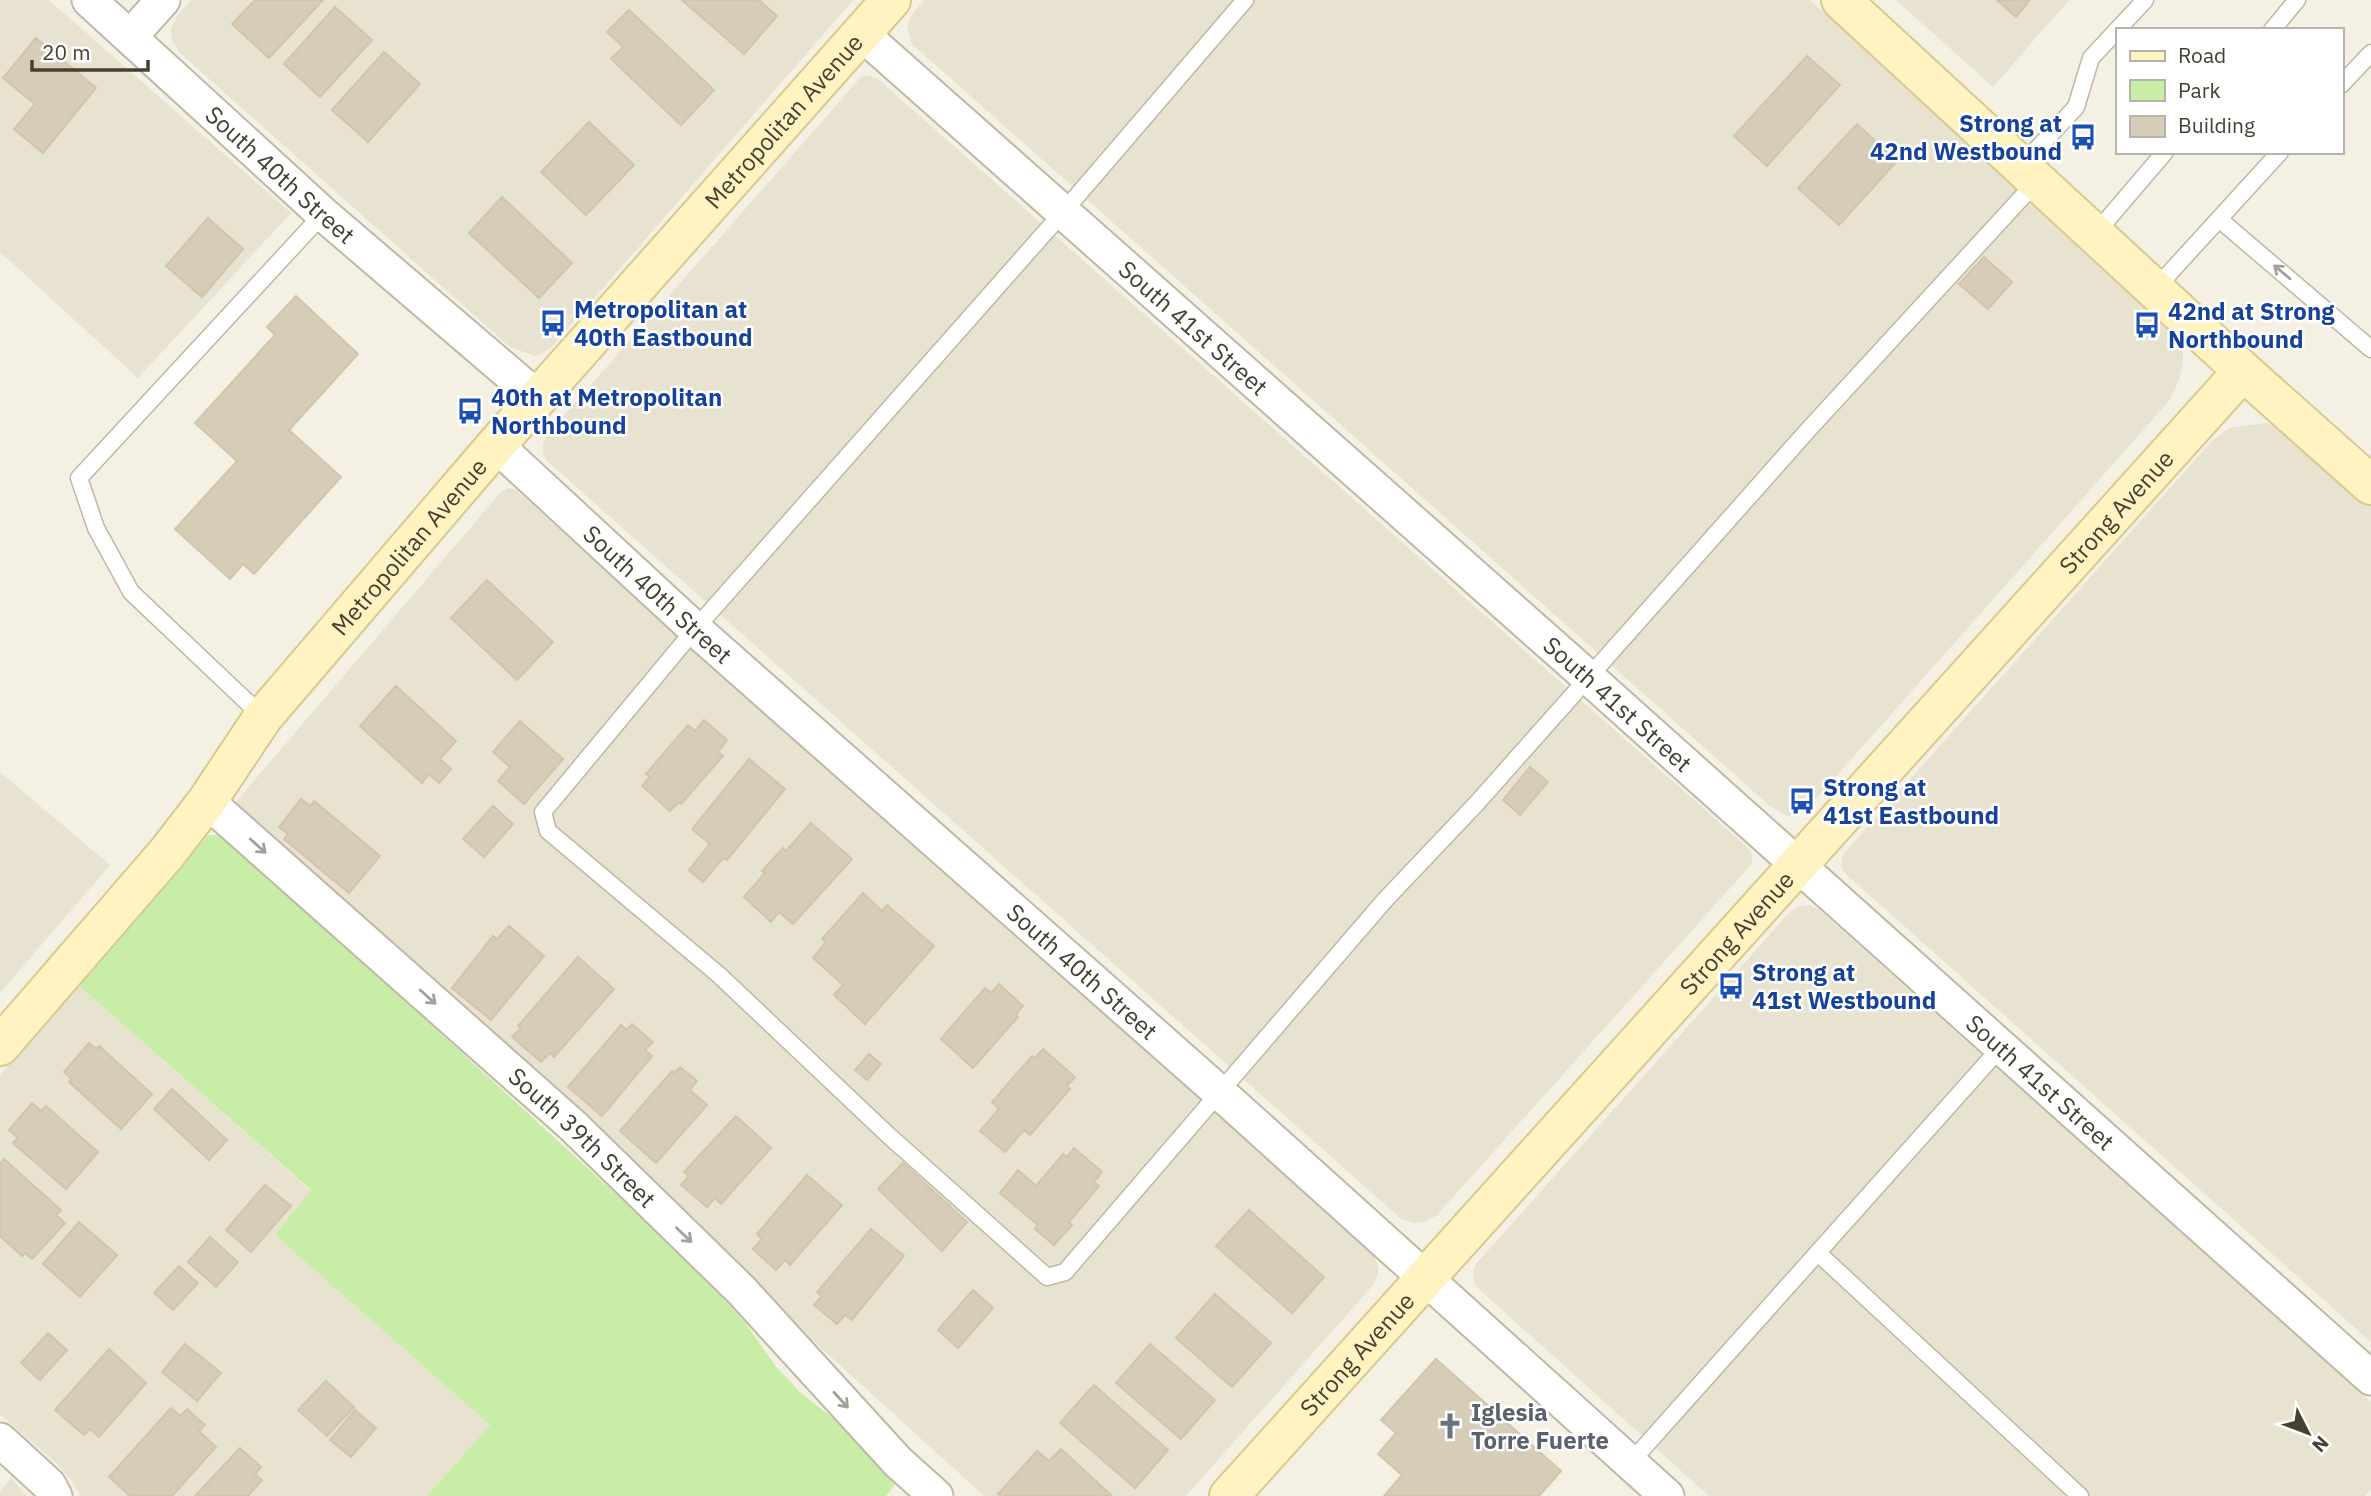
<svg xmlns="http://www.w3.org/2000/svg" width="2371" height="1496" font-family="'IBM Plex Sans',sans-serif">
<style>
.residential{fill:#e8e2d0}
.green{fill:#c8eda7}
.building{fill:#d6ccb7;stroke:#d2c5aa;stroke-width:2}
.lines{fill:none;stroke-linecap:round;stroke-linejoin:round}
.lane-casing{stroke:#c0b8a5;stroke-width:19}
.street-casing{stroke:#c0b8a5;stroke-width:37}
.secondary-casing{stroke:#d8ca8d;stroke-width:42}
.lane{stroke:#fff;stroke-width:16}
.street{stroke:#fff;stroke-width:33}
.secondary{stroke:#fff4c1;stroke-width:38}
.oneway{stroke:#a2a099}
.labels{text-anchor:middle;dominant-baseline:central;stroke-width:5;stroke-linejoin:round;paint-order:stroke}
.street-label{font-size:24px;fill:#464033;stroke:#fff}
.transit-label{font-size:24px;font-weight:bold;fill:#164399;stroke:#fff;text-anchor:start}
.worship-label{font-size:24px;font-weight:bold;fill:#5b616d;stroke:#fff;text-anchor:start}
</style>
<rect width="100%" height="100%" fill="#f4f0e3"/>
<g class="residential">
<polygon points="0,0 49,0 291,213 138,378 0,252"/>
<polygon points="191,0 853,0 550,349 535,356 510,347 179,52 172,40 171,29 175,19"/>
<polygon points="924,0 1810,0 2167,320 2178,334 2183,348 2183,363 2179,380 2169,401 1808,808 1789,817 1770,806 912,44 907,26 911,16"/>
<polygon points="1896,0 2069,0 1993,87"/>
<polygon points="869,75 879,80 1747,847 1752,854 1752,861 1749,867 1437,1215 1425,1222 1413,1223 1401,1219 1391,1210 546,460 543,453 543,444 547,435 861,77"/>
<polygon points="2266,423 2284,427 2371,501 2371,1342 1848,876 1841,868 1842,856 1847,850 2211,442 2229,428"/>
<polygon points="508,488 516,490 525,498 1372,1252 1378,1265 1378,1274 1374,1284 1186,1496 984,1496 242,821 236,811 235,803 500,493"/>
<polygon points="0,772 110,865 0,993"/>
<polygon points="1809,905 1818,909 2371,1402 2371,1490 2365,1496 1709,1496 1480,1290 1474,1283 1473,1273 1476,1264 1789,913 1798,906"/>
<polygon points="78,985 311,1191 275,1235 490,1425 427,1496 81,1496 71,1480 57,1464 0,1414 0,1075"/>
<polygon points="11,1478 27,1496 0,1496 0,1491"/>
</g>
<polygon class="green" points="208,835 218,835 231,841 691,1263 746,1324 777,1368 800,1392 903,1474 886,1496 427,1496 490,1425 275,1235 311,1190 78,985"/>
<g class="building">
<polygon points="255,0 323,0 269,58 232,24"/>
<polygon points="682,0 759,0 777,16 744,54"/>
<polygon points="1997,0 2030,0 2016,17"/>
<polygon points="335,7 372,40 320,97 284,64"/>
<polygon points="629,10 714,90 681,125 611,59 623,47 607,32"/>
<polygon points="36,38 96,88 43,153 14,129 35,104 3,78"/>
<polygon points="384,52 420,84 368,142 332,110"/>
<polygon points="1807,56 1840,85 1767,166 1734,136"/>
<polygon points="589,122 634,165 586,215 541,172"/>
<polygon points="1857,124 1897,161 1839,225 1798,188"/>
<polygon points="502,197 572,263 539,298 469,233"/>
<polygon points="208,218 243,249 202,297 166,266"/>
<polygon points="1984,257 2012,282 1988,309 1959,284"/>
<polygon points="296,296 358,354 289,430 341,477 254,574 243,564 230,579 175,529 237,461 195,423 275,335 267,327"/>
<polygon points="487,580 553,642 517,680 451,618"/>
<polygon points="396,686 456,741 440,759 451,769 439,783 429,774 422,783 360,726"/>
<polygon points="704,720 727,740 718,752 723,756 681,804 679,802 670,811 642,786 650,777 646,774 688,725 695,731"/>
<polygon points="520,721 563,759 524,804 498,781 510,767 493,752"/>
<polygon points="749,759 785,789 727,860 723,858 703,882 689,870 710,844 692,829"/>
<polygon points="1530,767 1548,782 1520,815 1503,800"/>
<polygon points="301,799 310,806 314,801 380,856 349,893 284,839 288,834 279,827"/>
<polygon points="493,806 513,824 484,857 463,839"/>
<polygon points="811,823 852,859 793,924 779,912 771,922 744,897 765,873 762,871 783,848 786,851"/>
<polygon points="863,893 882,911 887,905 934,946 865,1024 834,995 843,985 813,958 826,942 822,939"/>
<polygon points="509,926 544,956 491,1020 452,988 493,936 497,939"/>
<polygon points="578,957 614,989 554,1057 550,1053 541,1062 512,1037 521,1028 518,1026"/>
<polygon points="999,984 1023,1006 1016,1014 1018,1017 973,1068 941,1039 985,988 991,993"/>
<polygon points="632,1024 653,1042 645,1050 652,1056 602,1116 568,1087 621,1025 627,1030"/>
<polygon points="89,1043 96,1049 99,1046 152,1094 121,1129 69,1082 72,1079 64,1072"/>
<polygon points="1043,1049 1075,1077 1067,1086 1070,1089 1030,1135 1024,1130 1005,1152 980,1131 999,1109 992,1102 1032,1056 1035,1058"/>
<polygon points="869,1054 881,1064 867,1080 855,1070"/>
<polygon points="680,1067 697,1081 690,1090 707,1105 656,1163 620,1131 672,1071 674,1073"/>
<polygon points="172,1089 227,1140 209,1160 154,1109"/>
<polygon points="32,1103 41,1111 46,1106 98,1152 66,1189 13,1143 18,1138 9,1130"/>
<polygon points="736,1116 771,1148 721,1204 715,1198 707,1207 681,1185 689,1176 684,1172"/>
<polygon points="1074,1148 1102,1172 1094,1182 1099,1186 1069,1222 1072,1225 1054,1245 1035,1229 1038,1225 1000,1193 1018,1170 1036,1186 1063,1154 1067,1157"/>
<polygon points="4,1159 61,1210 56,1215 65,1223 32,1259 25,1253 22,1256 0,1236 0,1164"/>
<polygon points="903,1163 967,1222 942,1251 878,1189"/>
<polygon points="807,1175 842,1205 790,1265 785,1260 776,1270 753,1249 762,1239 757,1234"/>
<polygon points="265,1185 291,1206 251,1252 226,1230"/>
<polygon points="1249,1210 1324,1277 1292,1313 1216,1246"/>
<polygon points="79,1222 117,1255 80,1297 43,1264"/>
<polygon points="871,1229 904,1256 852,1320 845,1315 837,1324 814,1305 822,1296 817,1292"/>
<polygon points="210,1237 238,1262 216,1287 188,1262"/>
<polygon points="179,1266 198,1283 173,1310 154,1293"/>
<polygon points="973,1290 993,1308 958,1348 938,1330"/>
<polygon points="1215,1294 1271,1343 1232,1387 1176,1338"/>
<polygon points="48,1333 67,1350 40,1380 21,1363"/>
<polygon points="185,1344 221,1373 197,1401 162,1372"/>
<polygon points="1150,1344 1215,1400 1181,1439 1116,1383"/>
<polygon points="109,1349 146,1383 99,1437 90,1429 84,1435 55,1410"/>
<polygon points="1436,1359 1561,1471 1539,1496 1384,1496 1402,1475 1378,1454 1396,1433 1381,1420"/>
<polygon points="326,1381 354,1407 327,1436 298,1410"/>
<polygon points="1094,1385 1168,1450 1135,1488 1060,1423"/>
<polygon points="171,1408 180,1416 187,1409 205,1425 199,1431 216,1447 172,1496 130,1496 109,1477"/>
<polygon points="355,1410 376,1428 351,1457 330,1440"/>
<polygon points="240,1448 261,1467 255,1474 262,1480 248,1496 195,1496"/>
<polygon points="1061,1449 1112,1496 1000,1496 998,1494 1037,1451 1049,1461"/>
</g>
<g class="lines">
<g class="lane-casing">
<g id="lane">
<polyline points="1245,0 1064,211 695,629 543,812 548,831 719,975 887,1134 1047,1277 1065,1272 1385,900 1477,803 1809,429 2037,181"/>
<polyline points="2272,30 2297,0"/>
<polyline points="2341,85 2371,53"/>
<polyline points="2021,166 2076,107 2091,58 2145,0"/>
<polyline points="2219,219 2371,349"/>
<polyline points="2095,234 2165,152"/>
<polyline points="2155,289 2280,152"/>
<polyline points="263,717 131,592 96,528 79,478 323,214"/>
<polyline points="1818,1253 2080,1496"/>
<polyline points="1630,1463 2002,1046"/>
</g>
</g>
<g class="street-casing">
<g id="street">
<path id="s1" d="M89 0 323 214 538 398"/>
<path id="s2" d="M862 34 1589 678 2371 1378"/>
<polyline points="130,37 163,0"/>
<path id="s3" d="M496 445 695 629 1219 1092 1667 1496"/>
<path id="s4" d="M207 801 572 1125 741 1290 898 1462 936 1496"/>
<polyline points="0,1440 49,1485 55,1496"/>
</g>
</g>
<g class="secondary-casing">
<g id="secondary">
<polyline points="1841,0 2243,371 2371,485"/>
<path id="s5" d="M0 1046 167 853 207 801 263 717 496 445 891 0"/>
<path id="s6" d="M1229 1496 2243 371"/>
</g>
</g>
<use href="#lane" class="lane"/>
<use href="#street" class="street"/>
<use href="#secondary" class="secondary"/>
</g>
<defs><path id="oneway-shaft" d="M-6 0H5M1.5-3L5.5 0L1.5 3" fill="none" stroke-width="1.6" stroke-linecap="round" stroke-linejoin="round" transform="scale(1.75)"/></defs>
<g class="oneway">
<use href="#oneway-shaft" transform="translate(2282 272) rotate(-140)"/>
<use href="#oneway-shaft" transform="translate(258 846) rotate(42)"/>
<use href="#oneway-shaft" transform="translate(428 997) rotate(42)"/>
<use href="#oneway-shaft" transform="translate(684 1235) rotate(44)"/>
<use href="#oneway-shaft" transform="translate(841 1400) rotate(48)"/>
</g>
<defs>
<g id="bus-bare" transform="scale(2.1)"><path d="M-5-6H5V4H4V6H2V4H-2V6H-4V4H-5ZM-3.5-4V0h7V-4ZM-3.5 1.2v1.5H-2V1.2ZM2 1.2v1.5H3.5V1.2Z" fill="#1a4fb4" stroke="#fff" stroke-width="2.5" paint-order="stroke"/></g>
<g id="church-bare" transform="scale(2.1)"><path d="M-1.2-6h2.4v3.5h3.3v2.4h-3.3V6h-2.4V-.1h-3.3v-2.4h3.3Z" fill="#6b7280" stroke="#fff" stroke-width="2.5" paint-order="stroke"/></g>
</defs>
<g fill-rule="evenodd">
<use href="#bus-bare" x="2083" y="137"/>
<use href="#bus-bare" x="553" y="323"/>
<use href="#bus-bare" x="2147" y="325"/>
<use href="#bus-bare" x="470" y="411"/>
<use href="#bus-bare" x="1802" y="801"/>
<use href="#bus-bare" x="1731" y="986"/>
<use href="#church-bare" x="1450" y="1426"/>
</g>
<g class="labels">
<g class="street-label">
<text stroke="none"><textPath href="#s5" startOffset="1213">Metropolitan Avenue</textPath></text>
<text stroke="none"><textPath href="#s1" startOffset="259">South 40th Street</textPath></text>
<text stroke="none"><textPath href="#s2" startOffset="443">South 41st Street</textPath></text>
<text stroke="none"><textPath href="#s6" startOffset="1325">Strong Avenue</textPath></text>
<text stroke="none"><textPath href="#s5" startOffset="646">Metropolitan Avenue</textPath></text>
<text stroke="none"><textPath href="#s3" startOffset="220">South 40th Street</textPath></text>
<text stroke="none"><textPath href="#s2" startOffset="1010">South 41st Street</textPath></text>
<text stroke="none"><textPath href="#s6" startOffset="758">Strong Avenue</textPath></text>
<text stroke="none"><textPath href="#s3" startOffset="788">South 40th Street</textPath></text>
<text stroke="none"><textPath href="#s2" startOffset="1577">South 41st Street</textPath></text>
<text stroke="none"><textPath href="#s4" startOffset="504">South 39th Street</textPath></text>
<text stroke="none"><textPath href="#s6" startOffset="191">Strong Avenue</textPath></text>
</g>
<g class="transit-label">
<text x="2062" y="123" text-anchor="end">Strong at<tspan x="2062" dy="28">42nd Westbound</tspan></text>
<text x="574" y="309">Metropolitan at<tspan x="574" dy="28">40th Eastbound</tspan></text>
<text x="2168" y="311">42nd at Strong<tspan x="2168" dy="28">Northbound</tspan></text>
<text x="491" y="397">40th at Metropolitan<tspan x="491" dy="28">Northbound</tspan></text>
<text x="1823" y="787">Strong at<tspan x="1823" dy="28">41st Eastbound</tspan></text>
<text x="1752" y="972">Strong at<tspan x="1752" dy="28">41st Westbound</tspan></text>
</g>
<g class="worship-label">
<text x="1471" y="1412">Iglesia<tspan x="1471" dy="28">Torre Fuerte</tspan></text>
</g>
</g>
<rect x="2116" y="28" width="228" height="126" fill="#ffffff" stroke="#b5b3ad" stroke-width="2"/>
<rect x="2130" y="51" width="35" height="10" fill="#fff4c1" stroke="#b5b3ad" stroke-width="2"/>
<text x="2178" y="63" font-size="21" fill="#464033">Road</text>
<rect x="2130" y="80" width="35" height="21" fill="#c8eda7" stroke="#b5b3ad" stroke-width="2"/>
<text x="2178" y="98" font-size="21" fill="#464033">Park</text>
<rect x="2130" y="116" width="35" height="21" fill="#d6ccb7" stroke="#b5b3ad" stroke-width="2"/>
<text x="2178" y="133" font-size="21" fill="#464033">Building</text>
<g transform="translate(2308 1433) rotate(132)" stroke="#ffffff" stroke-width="5" paint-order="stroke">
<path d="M0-5L12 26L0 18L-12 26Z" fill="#464033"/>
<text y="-10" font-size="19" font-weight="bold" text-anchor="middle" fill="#464033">N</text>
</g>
<path d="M32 60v10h116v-10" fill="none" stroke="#464033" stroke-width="3.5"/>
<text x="42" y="60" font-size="21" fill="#464033" stroke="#ffffff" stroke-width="5" paint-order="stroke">20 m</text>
</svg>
